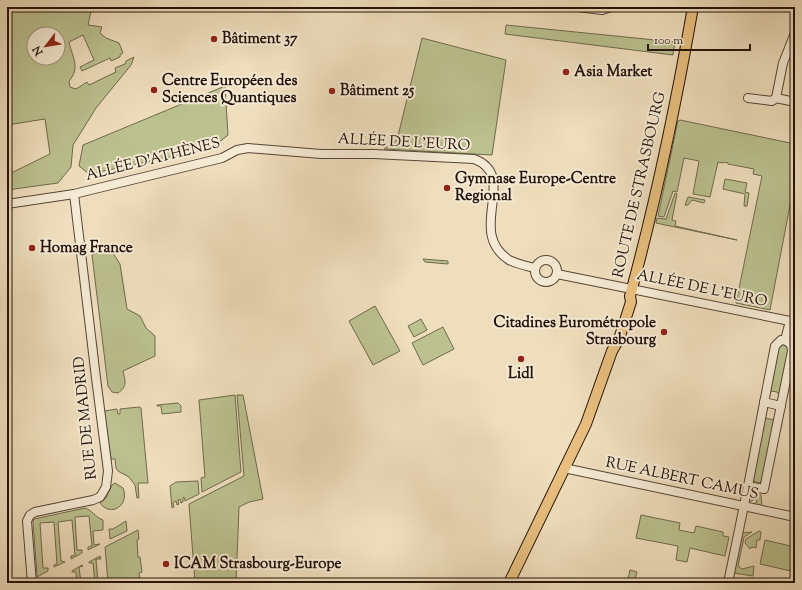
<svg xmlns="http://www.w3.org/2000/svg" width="802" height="590" font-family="'Sorts Mill Goudy',serif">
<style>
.green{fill:#bbc18f;stroke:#6f6a4c;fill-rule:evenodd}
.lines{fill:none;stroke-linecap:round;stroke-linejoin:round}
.minor-casing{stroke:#564535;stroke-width:10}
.major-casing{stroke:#231208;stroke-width:12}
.minor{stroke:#f5ead4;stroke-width:8}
.major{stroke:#e8bf7e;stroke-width:10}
.poi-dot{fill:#8f2418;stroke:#f5ead4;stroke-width:1.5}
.labels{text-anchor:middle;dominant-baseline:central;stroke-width:4;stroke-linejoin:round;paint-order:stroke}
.poi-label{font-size:15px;font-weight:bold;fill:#231208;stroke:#f5ead4;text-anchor:start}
.street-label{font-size:15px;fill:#231208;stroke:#f5ead4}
</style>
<rect width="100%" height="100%" fill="#efdebd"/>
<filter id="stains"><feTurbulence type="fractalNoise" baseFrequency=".005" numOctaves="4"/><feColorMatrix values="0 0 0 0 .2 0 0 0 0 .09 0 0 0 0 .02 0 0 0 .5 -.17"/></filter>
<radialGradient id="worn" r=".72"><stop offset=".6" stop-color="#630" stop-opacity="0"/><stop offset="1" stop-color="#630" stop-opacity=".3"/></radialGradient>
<g class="green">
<path d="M7 7H92L88 25 102 27 100 33 106 38 119 43 123 53 120 55V57L111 61 110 58 82 71 80 67 94 60 83 35 69 42C72 57 81 67 69 81L70 87 76 89 87 82 89 85 116 72 115 68 125 64 126 61 134 57 131 65 96 108 73 145 71 167 58 183 7 190V175L50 154 45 119 7 125ZM34 34H58V58H34Z"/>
<polygon points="506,25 675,42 673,55 505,34"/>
<polygon points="422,38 506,60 492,155 384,149 397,140"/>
<polygon points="225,86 228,135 211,149 89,174 79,166 83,145"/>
<polygon points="680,120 795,144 795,179 770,310 736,303 762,176 753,174 754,169 728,164 728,163 724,162 723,163 718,162 710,197 693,194 699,161 684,158 677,192 673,191 664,217 658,216 678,121"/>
<polygon points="725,179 747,183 745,192 749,193 747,206 744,206 745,194 723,189"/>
<polygon points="675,193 677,194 672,220 676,221 675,226 737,240 656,223 657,218 666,219"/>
<polygon points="688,197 705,200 704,203 692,200 688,205 685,205"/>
<path d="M104 250 113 253 120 264 127 309 140 316 146 328 155 336V356L123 371C125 381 128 386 118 393L112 392 108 386 92 255Z"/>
<polygon points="423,259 448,261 448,264 425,262"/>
<polygon points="375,306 400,351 373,365 349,321"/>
<polygon points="421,319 427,330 414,337 408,326"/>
<polygon points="443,327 454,349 423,365 412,343"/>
<polygon points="780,344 786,345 789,349 780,396 777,392 771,391 768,394 777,347"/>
<polygon points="235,395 241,472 202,492 201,478 205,477 199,400"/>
<polygon points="237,395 243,395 263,499 249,502 239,507 236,583 195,583 189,504 244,476"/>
<polygon points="178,403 181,406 181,412 162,414 161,406 157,406 157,405"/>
<polygon points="139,407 141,408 148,483 138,483 139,498 137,498 135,485 129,477 118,471 116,468 115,459 111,459 104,411 117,409 118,414 120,414 120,409"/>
<polygon points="763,418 776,420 762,480 760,483 752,481"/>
<polygon points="198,481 199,494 185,501 184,497 183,498 183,502 181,503 180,499 178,500 179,504 177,505 176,501 173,503 174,507 172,508 170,486 176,482"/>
<path d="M115 483 123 488C130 505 111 518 100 503L106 498 112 485Z"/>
<polygon points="751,492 761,495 762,507 752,505 757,502 756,499 746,503 749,493"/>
<path d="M85 508C92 510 95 517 103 520V530L93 531 94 545 100 544 88 550V547L92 546 89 516 75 517 77 550H82V553L71 559V556L75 555 72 520 58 522 61 561 65 562 54 567V565L57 564 54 522 40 523 43 568H48V571L37 577 33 520 34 519Z"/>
<polygon points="641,515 680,523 679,530 694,533 696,526 723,532 723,536 729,537 725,556 690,548 687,562 676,560 678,546 636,538"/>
<polygon points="126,521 127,531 110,539 109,529 113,529"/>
<polygon points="138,530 139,539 137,540 138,557 140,557 142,572 139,573 140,583 108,583 105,547"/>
<polygon points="759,531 761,532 760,540 757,540 756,548 752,547 750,549 745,543 746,539"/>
<polygon points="752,532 744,537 738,566 742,569 754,566 753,576 733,573 741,533"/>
<polygon points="765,540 795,547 795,572 760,564"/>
<polygon points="100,556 101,559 96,559 98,583 95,583 93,563 89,563 89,562"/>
<polygon points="82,565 83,566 79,567 81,583 77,583 76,572 72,572 72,571"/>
<polygon points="630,570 637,572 634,583 627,583"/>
</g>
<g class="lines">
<g class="minor-casing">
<g id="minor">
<polyline points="578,7 602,10 611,7"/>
<polyline points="748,98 772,101 776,98 795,102"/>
<polyline points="776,98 783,63 795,33"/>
<path d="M7 204 74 194 222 158 237 150 248 148 321 154H374L474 159C520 176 465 231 509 260 517 264 527 266 535 268"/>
<circle cx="546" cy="271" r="11"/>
<polyline points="557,274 795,322"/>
<path d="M781 340C788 340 792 345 792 351L764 489 748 486 775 346Z"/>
<polyline points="785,340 790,321"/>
<polyline points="764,402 781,406"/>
<polyline points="564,468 795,517"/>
<polyline points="32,583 27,521 30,515 35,512 93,500 100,497 106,487 108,471 96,378 74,194"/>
<polyline points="728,583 748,486"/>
</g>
</g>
<g class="major-casing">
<path id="major" d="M509 583 586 424 612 351 619 339 631 302 630 296C656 201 676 104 693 7"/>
</g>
<use href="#minor" class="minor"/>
<use href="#major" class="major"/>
</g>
<g class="poi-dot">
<circle cx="214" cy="39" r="4"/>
<circle cx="566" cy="72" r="4"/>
<circle cx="154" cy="90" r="4"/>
<circle cx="332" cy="91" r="4"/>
<circle cx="447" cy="188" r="4"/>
<circle cx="32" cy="248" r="4"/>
<circle cx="664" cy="332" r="4"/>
<circle cx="521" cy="359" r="4"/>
<circle cx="166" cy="564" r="4"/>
</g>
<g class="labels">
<g class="poi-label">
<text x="222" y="39">Bâtiment 37</text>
<text x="574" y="72">Asia Market</text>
<text x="162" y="81">Centre Européen des<tspan x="162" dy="17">Sciences Quantiques</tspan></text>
<text x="340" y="91">Bâtiment 25</text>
<text x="455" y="179">Gymnase Europe-Centre<tspan x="455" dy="17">Regional</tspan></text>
<text x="40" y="248">Homag France</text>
<text x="656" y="323" text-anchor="end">Citadines Eurométropole<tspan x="656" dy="17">Strasbourg</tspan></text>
<text x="521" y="374" text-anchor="middle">Lidl</text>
<text x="174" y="564">ICAM Strasbourg-Europe</text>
</g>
<g class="street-label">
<text transform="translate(404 143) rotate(3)">ALLÉE DE L'EURO</text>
<text transform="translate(153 160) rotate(-14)">ALLÉE D'ATHÈNES</text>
<text transform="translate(640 185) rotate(-77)">ROUTE DE STRASBOURG</text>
<text transform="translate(702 289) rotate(12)">ALLÉE DE L'EURO</text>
<text transform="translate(86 418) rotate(-96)">RUE DE MADRID</text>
<text transform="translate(682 479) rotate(12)">RUE ALBERT CAMUS</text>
</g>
</g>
<rect width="802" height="590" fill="none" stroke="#efdebd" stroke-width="24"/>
<rect x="8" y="8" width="786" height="574" fill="none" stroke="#231208" stroke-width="2"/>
<rect x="12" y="12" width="778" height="566" fill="none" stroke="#231208"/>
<g transform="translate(46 46) rotate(239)"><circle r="19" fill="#f5ead4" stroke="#a19482"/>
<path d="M0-3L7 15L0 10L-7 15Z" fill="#8f2418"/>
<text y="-6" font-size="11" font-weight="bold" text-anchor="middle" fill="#231208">N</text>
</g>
<path d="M648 44v6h102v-6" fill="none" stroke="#231208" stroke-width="2"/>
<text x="654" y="44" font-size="12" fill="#231208" stroke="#f5ead4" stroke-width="3" paint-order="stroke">100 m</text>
<rect width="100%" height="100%" filter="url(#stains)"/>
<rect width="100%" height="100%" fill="url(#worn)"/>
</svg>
